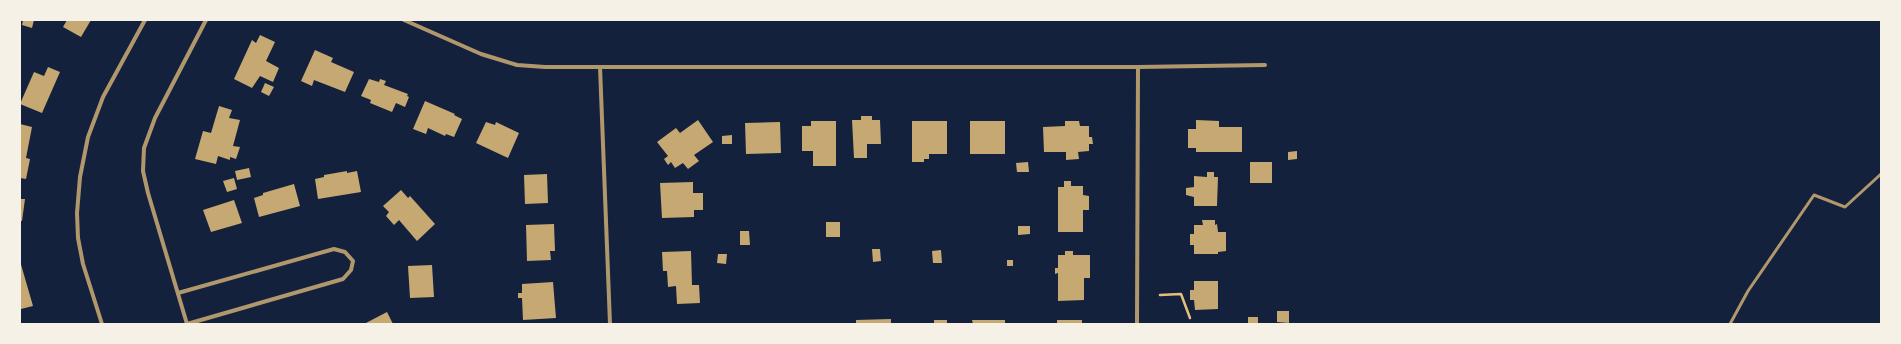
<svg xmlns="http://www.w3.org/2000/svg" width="1901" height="344" font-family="'Noto Serif',serif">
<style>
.building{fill:#c6a872}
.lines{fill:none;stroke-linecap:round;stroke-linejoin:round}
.path{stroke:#e5c07b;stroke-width:2.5}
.service{stroke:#b1986c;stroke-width:3}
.minor{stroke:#b1986c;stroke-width:4}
</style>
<rect width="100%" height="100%" fill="#14213d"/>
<g class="building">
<polygon points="23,20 34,20 32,28 22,25"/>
<polygon points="67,20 91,20 81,37 63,27"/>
<polygon points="260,35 275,42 266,61 279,68 273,82 260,76 252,88 234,79 252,40 256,43"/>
<polygon points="315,50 333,58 331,62 354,72 345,92 314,80 312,86 301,81"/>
<polygon points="48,67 60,72 42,113 20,104 34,72 44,76"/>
<polygon points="369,79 379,82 380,79 386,81 384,85 408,94 407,96 409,97 405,107 396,103 392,112 370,103 371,100 361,96"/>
<polygon points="265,83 274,87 269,96 261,92"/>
<polygon points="425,101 455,114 454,115 462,119 454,137 446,134 445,136 428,128 426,134 413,129"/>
<polygon points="219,106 232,110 229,118 240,120 233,146 240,147 236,159 230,157 230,160 218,156 216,164 195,159 203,131 211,133"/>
<polygon points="861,116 872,116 872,120 880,120 881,144 867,144 867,158 854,158 852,120 861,120"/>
<polygon points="698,120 713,142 694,155 699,161 688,169 683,163 675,168 671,162 668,165 664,159 668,156 657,142 676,128 680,133"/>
<polygon points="1196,120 1219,121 1219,127 1242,127 1242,152 1196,152 1196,148 1188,148 1188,129 1196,129"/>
<polygon points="811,121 836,121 836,166 813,166 813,151 802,151 802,126 811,126"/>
<polygon points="912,121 947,121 947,154 929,154 929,159 924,159 924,162 912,162"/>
<rect x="970" y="121" width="35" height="33"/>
<polygon points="1065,121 1079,121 1080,126 1089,126 1089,137 1092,137 1093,144 1089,144 1089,151 1078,152 1079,159 1066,160 1066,152 1044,152 1043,127 1065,126"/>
<polygon points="486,122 495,125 496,122 519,133 508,158 476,143"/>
<polygon points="780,122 781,153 746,154 745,123"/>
<polygon points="20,124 32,127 26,158 30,159 26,179 20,178"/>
<polygon points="732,135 732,144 722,144 722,136"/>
<polygon points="1297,151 1297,159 1288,160 1288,152"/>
<polygon points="1028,162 1029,172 1017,172 1016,163"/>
<rect x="1250" y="162" width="22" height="21"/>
<polygon points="249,168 251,177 237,180 235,171"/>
<polygon points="347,171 347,173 357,171 361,192 318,199 315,179 324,177 324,175"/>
<polygon points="1207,172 1214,172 1214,177 1218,177 1217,206 1194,206 1194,197 1186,195 1186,188 1194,187 1194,176 1207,177"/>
<polygon points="547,174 548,203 525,204 524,175"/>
<polygon points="234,178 237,189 227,192 223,181"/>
<polygon points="1064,181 1071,181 1071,186 1083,186 1083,195 1089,196 1089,210 1083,210 1083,232 1058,232 1058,187 1064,187"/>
<polygon points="693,182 693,193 703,193 703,210 694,210 694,217 662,218 660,183"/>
<polygon points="294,184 300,206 259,217 254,198 263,195 263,193"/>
<polygon points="401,190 408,198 410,196 435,224 417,241 399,220 394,225 386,216 389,212 383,206"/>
<polygon points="20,199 25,199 22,221 20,221"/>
<polygon points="234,200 242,223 211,232 203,210"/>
<polygon points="1202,220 1215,220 1215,225 1217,224 1218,232 1226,232 1226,251 1218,252 1218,254 1194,254 1194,245 1190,245 1190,234 1194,234 1194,225 1203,225"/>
<rect x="826" y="222" width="14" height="15"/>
<polygon points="554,224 555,251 550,251 551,260 527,261 526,225"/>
<polygon points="1018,226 1030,226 1030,234 1018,235"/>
<polygon points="740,231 749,231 750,245 740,245"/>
<polygon points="872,249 880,249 881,261 873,262"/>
<polygon points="941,250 942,263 933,263 932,251"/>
<polygon points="691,251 692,285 699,285 700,303 677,304 676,286 668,287 667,271 663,271 662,252"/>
<polygon points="1065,251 1073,251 1073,255 1090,255 1090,278 1084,278 1084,300 1058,301 1058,273 1055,274 1055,268 1058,268 1058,255 1065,255"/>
<polygon points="718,254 727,254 726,264 717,263"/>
<rect x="1007" y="260" width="6" height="6"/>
<polygon points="20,261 33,306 21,309 20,306"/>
<polygon points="432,265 434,297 410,298 408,266"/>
<polygon points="1194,281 1218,281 1218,309 1195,310 1194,300 1190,300 1190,290 1194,290"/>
<polygon points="553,282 556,318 523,320 522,298 518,298 518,293 522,293 522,284"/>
<polygon points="1277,311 1289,311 1289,323 1277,322"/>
<polygon points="387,312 393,324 364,324"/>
<rect x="1248" y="317" width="10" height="7"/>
<polygon points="891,319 891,324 856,324 856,320"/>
<rect x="934" y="320" width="13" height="4"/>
<polygon points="972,320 1005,320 1005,324 973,324"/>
<rect x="1057" y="320" width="25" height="4"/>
</g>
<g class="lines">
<polyline class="path" points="1160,295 1181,294 1190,318"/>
<polyline class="service" points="1730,324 1748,291 1814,195 1845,207 1881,174"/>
<g class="minor">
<polyline points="404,20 481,54 517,65 545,67 1138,67 1265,65"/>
<polyline points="600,67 610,324"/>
<polyline points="178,293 334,249 345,252 353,261 351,270 343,279 187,324"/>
<polyline points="102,324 83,264 78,238 77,213 80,177 88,137 103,97 145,20"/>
<polyline points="187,324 148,193 143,171 144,148 155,118 206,20"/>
<polyline points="1137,324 1138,67"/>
</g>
</g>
<rect width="1901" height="344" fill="none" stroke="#f6f1e7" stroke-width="42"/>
</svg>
